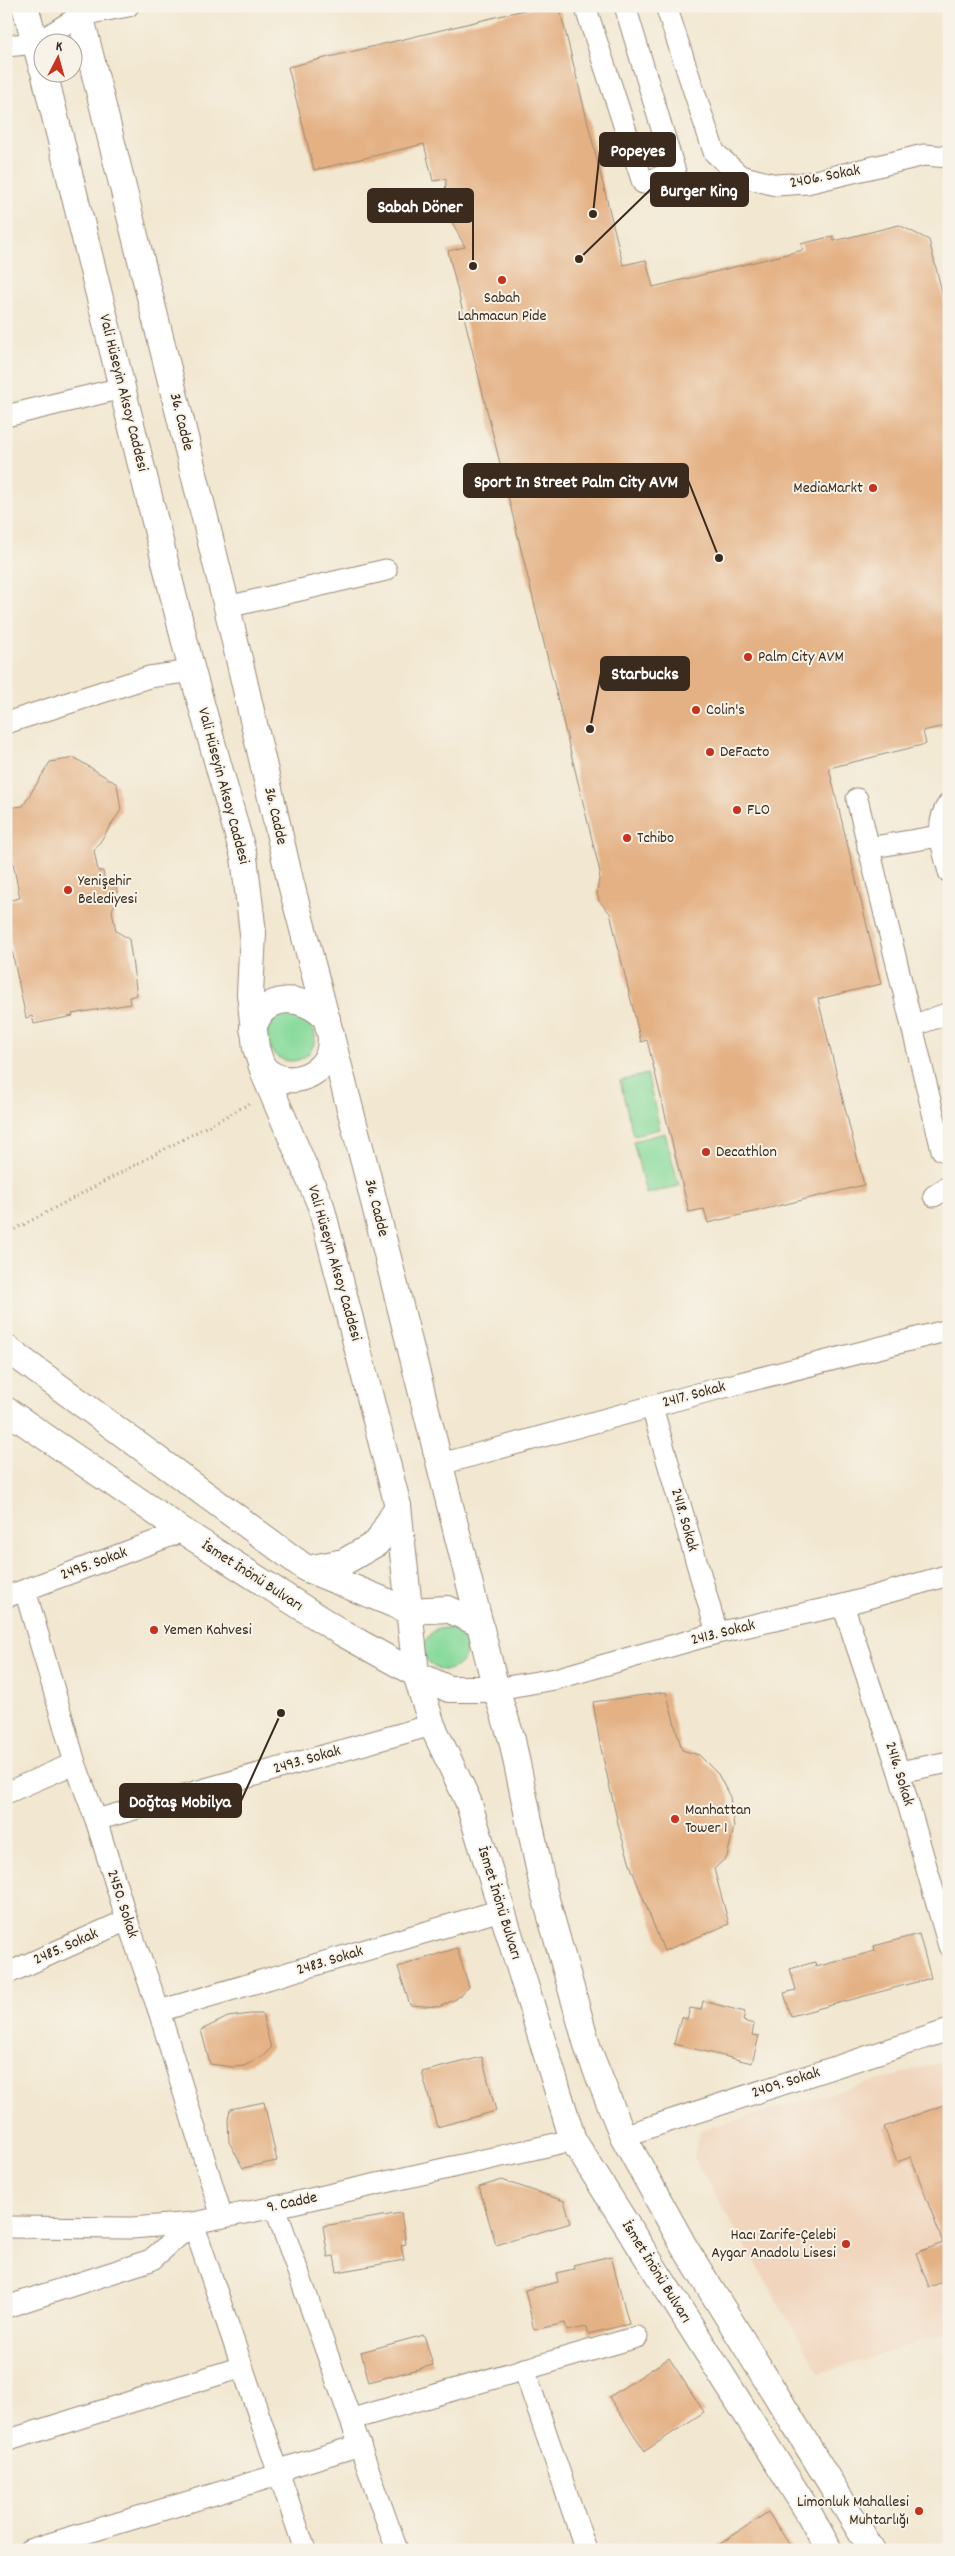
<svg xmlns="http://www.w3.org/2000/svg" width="955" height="2556" font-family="Dekko,sans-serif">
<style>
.built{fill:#f1d5bd}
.green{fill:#87da9b;stroke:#61825c}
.building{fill:#e4b184}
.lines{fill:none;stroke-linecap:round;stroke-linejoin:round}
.minor-casing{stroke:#968877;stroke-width:23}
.major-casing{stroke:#968877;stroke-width:28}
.path{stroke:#968877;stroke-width:3;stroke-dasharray:1 4;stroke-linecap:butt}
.minor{stroke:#fff;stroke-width:21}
.major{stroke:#fff;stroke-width:26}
.poi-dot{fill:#c8321e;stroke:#f7f3e8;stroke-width:2}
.labels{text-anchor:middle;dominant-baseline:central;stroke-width:4;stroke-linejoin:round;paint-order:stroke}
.street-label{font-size:16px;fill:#3b2a1e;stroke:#f7f3e8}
.poi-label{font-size:16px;fill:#3b2a1e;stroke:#f7f3e8;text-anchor:start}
.leader{fill:none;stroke:#3b2a1e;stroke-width:2}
.callout-dot{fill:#3b2a1e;stroke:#f7f3e8;stroke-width:2}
.callout{fill:#3b2a1e;stroke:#3b2a1e;stroke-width:2}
.callout-label{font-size:18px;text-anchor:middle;font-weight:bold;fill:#fff}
</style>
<rect width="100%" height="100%" fill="#f7f3e8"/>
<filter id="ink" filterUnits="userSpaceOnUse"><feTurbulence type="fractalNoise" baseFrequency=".02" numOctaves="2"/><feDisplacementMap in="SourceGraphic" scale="10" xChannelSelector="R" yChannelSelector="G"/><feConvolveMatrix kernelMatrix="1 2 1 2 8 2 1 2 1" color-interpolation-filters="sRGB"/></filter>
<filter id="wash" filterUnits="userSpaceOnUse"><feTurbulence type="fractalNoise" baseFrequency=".0096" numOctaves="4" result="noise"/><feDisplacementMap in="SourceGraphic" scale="20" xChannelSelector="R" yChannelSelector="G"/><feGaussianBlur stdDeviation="1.12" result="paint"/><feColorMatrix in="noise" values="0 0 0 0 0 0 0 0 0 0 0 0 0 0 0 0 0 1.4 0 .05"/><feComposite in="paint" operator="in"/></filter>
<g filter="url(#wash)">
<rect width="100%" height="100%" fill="#f2e7d0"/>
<polygon class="built" points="949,2060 949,2332 820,2374 693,2157 701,2130"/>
<g class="green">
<circle cx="291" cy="1037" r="24"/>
<polygon points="647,1074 660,1129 633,1135 620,1081"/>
<polygon points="665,1133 679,1186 646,1194 633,1141"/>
<circle cx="445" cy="1649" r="21"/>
</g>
<g id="blocks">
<g class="building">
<polygon points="541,6 559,6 623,265 646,260 653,287 803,250 801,244 833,236 834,241 899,225 929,240 949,320 949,725 923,731 926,744 829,768 881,984 818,999 864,1185 708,1223 704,1209 689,1212 647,1040 641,1042 610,913 599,901 597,893 600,872 448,251 465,247 448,214 445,199 446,179 433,181 424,144 314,170 288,67"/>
<polygon points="75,758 117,784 121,810 94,851 98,871 103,871 105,882 116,882 118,898 112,910 116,931 129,939 137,995 129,997 130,1004 72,1014 73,1016 34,1024 32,1016 26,1018 6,922 6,901 20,898 6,828 6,808 23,806 50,762"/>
<polygon points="666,1692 682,1750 699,1755 718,1774 730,1797 734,1827 727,1857 714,1869 729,1924 664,1951 632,1870 619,1828 600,1744 593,1702"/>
<polygon points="919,1934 931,1978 791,2016 784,1993 796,1990 790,1969 815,1962 816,1967 875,1951 874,1946"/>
<polygon points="457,1948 469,1987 456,1999 439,2007 410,2005 398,1967"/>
<polygon points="703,2001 745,2012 743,2021 754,2024 752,2035 759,2036 752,2063 674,2044 681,2017 687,2019 690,2008 701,2010"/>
<polygon points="250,2014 262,2014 271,2048 263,2056 244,2066 233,2067 210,2064 201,2030 228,2017"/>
<polygon points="482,2057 496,2111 437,2127 422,2072"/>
<polygon points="264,2102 277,2161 243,2168 229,2142 228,2120 230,2109"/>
<polygon points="949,2103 949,2280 929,2287 916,2253 943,2243 911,2157 897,2162 884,2127"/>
<polygon points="502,2180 564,2201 571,2223 496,2245 479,2187"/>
<polygon points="401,2213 406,2244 401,2245 404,2260 337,2272 334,2256 328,2257 323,2226"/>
<polygon points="611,2256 629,2324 588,2334 587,2327 567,2331 565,2323 534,2330 525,2290 558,2282 556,2273 574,2269 573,2265"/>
<polygon points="424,2335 433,2365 369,2382 361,2352"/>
<polygon points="669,2358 704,2412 645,2451 609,2397"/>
<polygon points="768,2512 793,2550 711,2550"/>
</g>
</g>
</g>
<g filter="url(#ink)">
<use href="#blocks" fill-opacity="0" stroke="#968877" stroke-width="1"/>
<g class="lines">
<g class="minor-casing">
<g id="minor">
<polyline points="585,6 643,183 675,172 625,6"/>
<polyline points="666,6 714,152 740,176 776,185 807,183 924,155 949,157"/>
<polyline points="6,46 37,43 81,15 128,6"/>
<polyline points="6,416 122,388"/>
<polyline points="227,607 386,570"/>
<polyline points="6,723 149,677 192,671"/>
<polyline points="857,799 942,1150"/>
<path d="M949 803C933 824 943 849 949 872"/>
<polyline points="868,848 939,836"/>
<polyline points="912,1026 949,1013"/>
<polyline points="934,1196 949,1186"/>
<polyline points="652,1407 717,1633"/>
<polyline points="441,1464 705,1392 949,1330"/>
<polyline points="25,1590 75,1763 96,1820 127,1920 159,2011 222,2217"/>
<polyline points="6,1597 183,1531"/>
<polyline points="843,1605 899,1772 949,1946"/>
<polyline points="496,1689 555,1679 717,1633 843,1605 949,1575"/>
<polyline points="899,1772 949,1762"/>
<polyline points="6,1793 75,1763"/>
<polyline points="96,1820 432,1725"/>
<polyline points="6,1974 127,1920"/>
<polyline points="159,2011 501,1910"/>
<polyline points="623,2136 949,2030"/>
<polyline points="275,2207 397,2550"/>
<polyline points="6,2227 132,2228 193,2223 275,2207 573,2140"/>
<polyline points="6,2307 151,2260 193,2223 305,2550"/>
<polyline points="524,2369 586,2550"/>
<polyline points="352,2419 637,2337"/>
<polyline points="6,2441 242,2367"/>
<polyline points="29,2550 278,2475 289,2467 360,2445"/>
</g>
</g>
<g class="major-casing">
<g id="major">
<polyline points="25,6 42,67"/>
<polyline points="78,6 227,607 290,880 365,1166 496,1689 512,1740 544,1892 589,2052 623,2136 685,2248 872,2550"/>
<polyline points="44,72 192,671 244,857 253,933 250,994 256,1048 265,1076 321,1206 398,1506 416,1674 432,1725 468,1801 573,2140 807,2510 829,2550"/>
<path d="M253 1029C264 991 304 994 327 1019"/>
<path d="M262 1066C280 1088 314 1081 327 1058 331 1051 331 1042 331 1034"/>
<polyline points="6,1348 307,1569 410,1611 448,1609 480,1624"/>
<polyline points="6,1410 183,1531 342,1633 416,1674 449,1689 496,1689"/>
<polyline points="307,1569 344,1562 377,1543 398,1506"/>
</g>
</g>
<polyline class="path" points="6,1234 249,1104"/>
<use href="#minor" class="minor"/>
<use href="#major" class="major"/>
</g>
</g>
<g class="poi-dot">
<circle cx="502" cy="280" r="5"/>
<circle cx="873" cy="488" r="5"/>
<circle cx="748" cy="657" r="5"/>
<circle cx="696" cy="710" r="5"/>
<circle cx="710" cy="752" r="5"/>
<circle cx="737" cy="810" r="5"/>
<circle cx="627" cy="838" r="5"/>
<circle cx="68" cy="890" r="5"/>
<circle cx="706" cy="1152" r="5"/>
<circle cx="154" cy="1630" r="5"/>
<circle cx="675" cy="1819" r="5"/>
<circle cx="846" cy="2244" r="5"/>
<circle cx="919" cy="2511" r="5"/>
</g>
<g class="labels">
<g class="street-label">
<text transform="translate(825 177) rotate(-11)">2406. Sokak</text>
<text transform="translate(123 393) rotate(76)">Vali Hüseyin Aksoy Caddesi</text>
<text transform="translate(181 422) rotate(76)">36. Cadde</text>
<text transform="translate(223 786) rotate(75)">Vali Hüseyin Aksoy Caddesi</text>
<text transform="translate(275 816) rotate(77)">36. Cadde</text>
<text transform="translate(376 1208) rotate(76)">36. Cadde</text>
<text transform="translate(334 1263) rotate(74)">Vali Hüseyin Aksoy Caddesi</text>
<text transform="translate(694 1395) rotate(-15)">2417. Sokak</text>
<text transform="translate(684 1520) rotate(74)">2418. Sokak</text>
<text transform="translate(94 1564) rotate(-20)">2495. Sokak</text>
<text transform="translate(252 1576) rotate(33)">İsmet İnönü Bulvarı</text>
<text transform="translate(723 1633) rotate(-14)">2413. Sokak</text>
<text transform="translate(307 1760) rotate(-16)">2493. Sokak</text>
<text transform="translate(899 1774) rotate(73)">2416. Sokak</text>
<text transform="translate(499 1903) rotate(73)">İsmet İnönü Bulvarı</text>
<text transform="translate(122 1904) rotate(72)">2450. Sokak</text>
<text transform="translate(66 1947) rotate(-24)">2485. Sokak</text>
<text transform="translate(330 1961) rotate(-17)">2483. Sokak</text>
<text transform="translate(786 2083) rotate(-18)">2409. Sokak</text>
<text transform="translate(292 2203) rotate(-12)">9. Cadde</text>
<text transform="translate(656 2272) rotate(58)">İsmet İnönü Bulvarı</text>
</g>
<g class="poi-label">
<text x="502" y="298" text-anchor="middle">Sabah<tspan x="502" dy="18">Lahmacun Pide</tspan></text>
<text x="863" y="488" text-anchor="end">MediaMarkt</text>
<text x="758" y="657">Palm City AVM</text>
<text x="706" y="710">Colin's</text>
<text x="720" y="752">DeFacto</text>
<text x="747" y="810">FLO</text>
<text x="637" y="838">Tchibo</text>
<text x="78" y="881">Yenişehir<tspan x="78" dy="18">Belediyesi</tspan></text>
<text x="716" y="1152">Decathlon</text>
<text x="164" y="1630">Yemen Kahvesi</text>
<text x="685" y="1810">Manhattan<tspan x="685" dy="18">Tower 1</tspan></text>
<text x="836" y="2235" text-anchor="end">Hacı Zarife-Çelebi<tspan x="836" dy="18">Aygar Anadolu Lisesi</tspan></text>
<text x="909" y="2502" text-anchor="end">Limonluk Mahallesi<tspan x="909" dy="18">Muhtarlığı</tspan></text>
</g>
</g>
<path class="leader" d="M593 214L600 150M579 259L651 189M473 266L473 206M719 558L688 480M590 729L601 673M281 1713L241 1801"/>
<g class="callout-dot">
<circle cx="593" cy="214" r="5"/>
<circle cx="579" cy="259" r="5"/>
<circle cx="473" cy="266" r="5"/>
<circle cx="719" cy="558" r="5"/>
<circle cx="590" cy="729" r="5"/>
<circle cx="281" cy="1713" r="5"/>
</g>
<g class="callout">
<rect x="600" y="133" width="75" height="33" rx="5"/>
<rect x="651" y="173" width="97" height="33" rx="5"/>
<rect x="368" y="189" width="105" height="33" rx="5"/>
<rect x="464" y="464" width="224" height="33" rx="5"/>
<rect x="601" y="657" width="88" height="33" rx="5"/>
<rect x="120" y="1784" width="121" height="33" rx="5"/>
</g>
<g class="callout-label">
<text x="638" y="156">Popeyes</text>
<text x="699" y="196">Burger King</text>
<text x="420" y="212">Sabah Döner</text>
<text x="576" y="487">Sport In Street Palm City AVM</text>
<text x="645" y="679">Starbucks</text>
<text x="180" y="1807">Doğtaş Mobilya</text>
</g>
<rect width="955" height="2556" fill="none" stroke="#f7f3e8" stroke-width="25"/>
<g transform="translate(58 58) rotate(6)"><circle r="24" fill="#f7f3e8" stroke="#aca397"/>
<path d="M0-4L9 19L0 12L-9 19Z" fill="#c8321e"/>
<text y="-8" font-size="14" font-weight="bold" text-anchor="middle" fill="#3b2a1e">K</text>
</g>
</svg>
